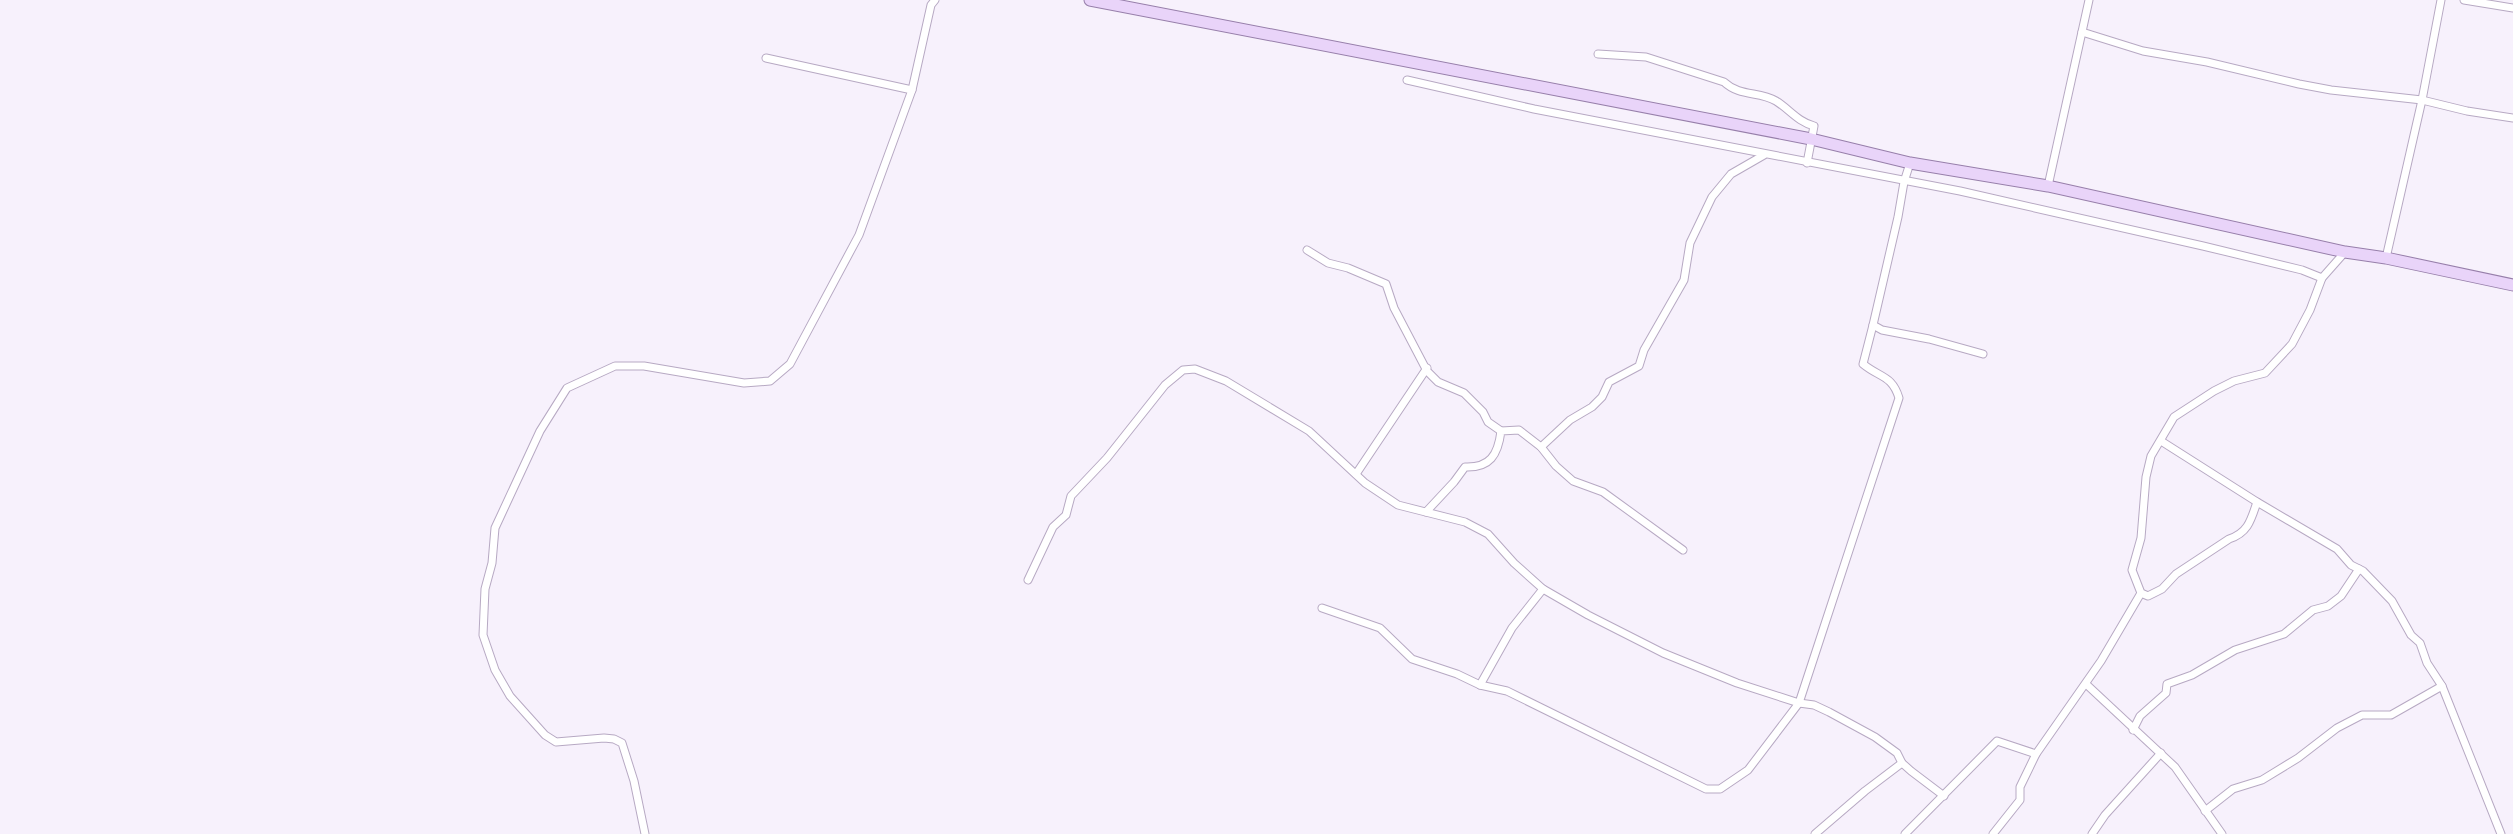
<svg xmlns="http://www.w3.org/2000/svg" width="2513" height="834" font-family="Rubik,sans-serif">
<style>
.lines{fill:none;stroke-linecap:round;stroke-linejoin:round}
.minor-casing{stroke:#b7a9c3;stroke-width:9}
.primary-casing{stroke:#977faa;stroke-width:13}
.minor{stroke:#fff;stroke-width:7}
.primary{stroke:#e9d4f9;stroke-width:11}
</style>
<rect width="100%" height="100%" fill="#f7f1fc"/>
<g class="lines">
<g class="minor-casing">
<g id="minor">
<polyline points="2464,0 2513,8"/>
<polyline points="2082,32 2143,51 2207,62 2299,84 2331,90 2422,100 2467,111 2513,118"/>
<path d="M1598 54 1646 57 1724 82C1740 97 1759 91 1776 101 1789 109 1798 122 1814 126L1807 163"/>
<polyline points="766,58 912,90"/>
<polyline points="1407,80 1534,109 1960,191 2203,246 2302,270 2322,278"/>
<polyline points="1910,163 1904,182 1898,217 1873,325 1882,330 1929,339 1983,354"/>
<polyline points="2048,186 2089,0"/>
<polyline points="1307,250 1328,263 1348,268 1386,284 1394,308 1427,371 1438,382 1464,393 1483,412 1488,422 1501,431"/>
<polyline points="2386,258 2422,100 2441,0"/>
<polyline points="2161,441 2257,502 2337,549 2351,565 2363,571 2392,601 2411,635 2420,643 2427,663 2442,686 2501,834"/>
<polyline points="1541,447 1570,420 1592,407 1602,397 1609,382 1639,366 1644,350 1684,280 1690,243 1712,197 1731,174 1764,155"/>
<polyline points="1356,474 1427,368"/>
<path d="M2257 502C2251 520 2248 533 2229 539L2176 574 2162 589 2148 596 2141 593 2132 570 2141 538 2146 477 2151 456 2174 417 2214 391 2234 381 2265 373 2292 344 2310 310 2322 278 2345 252"/>
<path d="M1426 512 1454 482 1465 467C1490 468 1498 455 1501 431L1519 430 1541 447 1556 466 1573 481 1603 492 1683 550"/>
<polyline points="1028,580 1053,527 1066,515 1071,496 1107,458 1165,385 1183,370 1195,369 1226,381 1309,431 1365,483 1398,505 1465,522 1488,534 1514,563 1543,589 1588,615 1663,653 1737,683 1799,703 1814,705 1829,712 1875,737 1897,753 1902,763 1911,771 1944,796"/>
<path d="M1322 608 1380 628 1412 659 1457 674 1480 685 1507 691 1706 789H1720L1748 770 1799 703 1899 398C1892 375 1880 378 1863 364L1873 325"/>
<polyline points="2086,684 2175,767 2222,834"/>
<polyline points="1480,685 1512,628 1543,589"/>
<polyline points="2133,730 2140,716 2166,693 2167,684 2192,675 2235,650 2284,634 2313,610 2328,606 2341,596 2359,569"/>
<polyline points="2205,811 2233,789 2262,780 2298,758 2337,728 2362,715 2391,715 2442,686"/>
<polyline points="645,834 634,781 622,743 614,739 604,738 556,742 545,735 510,696 495,670 483,635 485,589 492,563 495,528 540,431 567,388 615,366 644,366 744,383 770,381 790,364 859,235 912,90 931,5 935,0"/>
<polyline points="1815,834 1865,791 1902,763"/>
<polyline points="1905,834 1997,741 2036,754"/>
<polyline points="1993,834 2020,800 2020,787 2036,754 2101,661 2141,593"/>
<polyline points="2092,834 2105,815 2161,753"/>
</g>
</g>
<g class="primary-casing">
<polyline id="primary" points="1090,0 1811,139 1910,163 2048,186 2345,252 2386,258 2513,285"/>
</g>
<use href="#minor" class="minor"/>
<use href="#primary" class="primary"/>
</g>
</svg>
